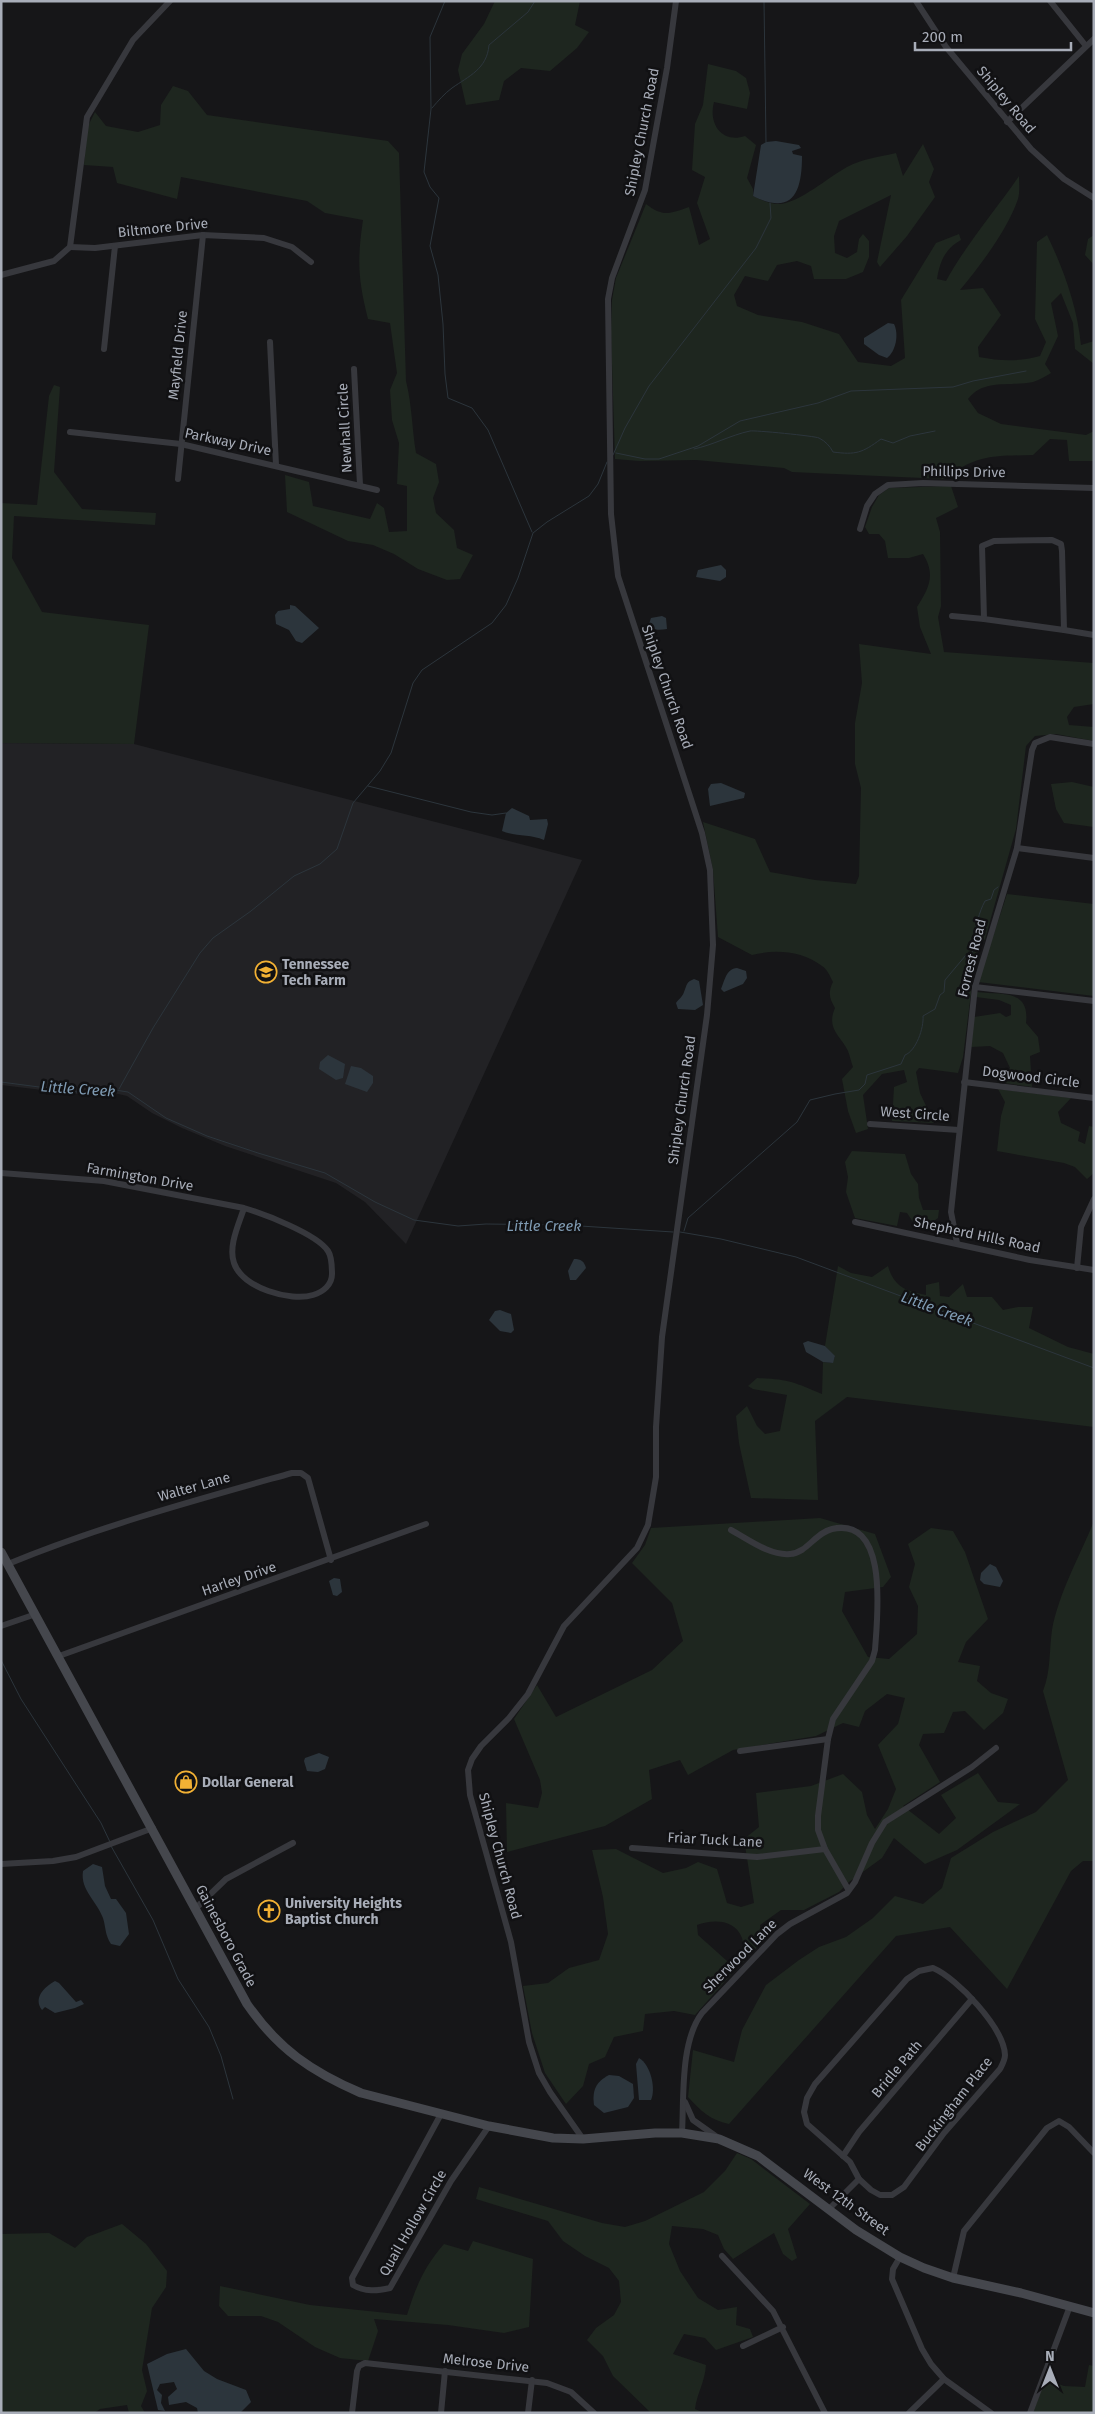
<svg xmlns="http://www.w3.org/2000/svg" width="1095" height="2414" font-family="'Fira Sans',sans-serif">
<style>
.built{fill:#222225}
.green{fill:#1e261f}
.water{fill:#2c353c}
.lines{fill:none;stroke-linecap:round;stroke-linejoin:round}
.stream{stroke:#2c353c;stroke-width:1}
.minor{stroke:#37383d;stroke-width:6}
.secondary{stroke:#45474d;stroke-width:9}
.labels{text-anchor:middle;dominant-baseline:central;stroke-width:5;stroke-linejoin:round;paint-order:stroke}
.street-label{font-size:14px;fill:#a8adb8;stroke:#111113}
.poi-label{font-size:14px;font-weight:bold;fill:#a8adb8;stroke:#111113;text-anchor:start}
.water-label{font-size:15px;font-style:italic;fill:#7f9bb3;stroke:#111113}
</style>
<rect width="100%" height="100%" fill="#161618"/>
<polygon class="built" points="1,743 134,744 582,860 406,1244 365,1202 336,1183 225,1146 182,1128 152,1113 127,1096 110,1092 75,1094 1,1085"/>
<g class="green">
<polygon points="495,1 580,1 575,25 589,32 577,48 550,71 521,68 504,81 499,100 466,105 458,70 462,54 484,24"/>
<path d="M708 64 736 71 746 78 750 93 747 109 714 102C708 124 722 144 745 136L756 145 747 178 753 189V196C761 200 770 204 779 204 798 204 830 176 847 167 862 159 879 157 896 153L903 176 923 144 934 169 929 182 935 197 907 236 880 267 877 262 891 195 839 221 834 236 835 253 847 258 857 252 859 239 863 234 869 241V257L863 272 846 279H814L811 266 797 261 777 265 768 281 745 276 734 295 737 306 758 315 802 322 839 334 858 362 891 366 905 358 901 300 936 243 959 234 961 240C945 249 940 261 937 279L946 281C967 243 995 211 1019 176 1019 183 1020 192 1018 199 1008 229 980 266 960 290L983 288 1001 315 978 347 979 357C1000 361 1019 362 1040 356L1046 342 1035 319 1037 242 1047 235C1064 270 1077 306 1081 345L1094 341V364L1075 349 1073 323 1061 293 1051 303 1058 336 1045 364 1051 373C1046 376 1039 380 1033 382 1011 387 984 378 968 399L978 413 1001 424 1086 435 1094 431V461H1069L1067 440 1050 439 1033 455C995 456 977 454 944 479L792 472 784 468 696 460 639 461 615 459 611 332 612 300 616 278 646 204C663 217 669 214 689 207L699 245 710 239 697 203 705 177 692 170 695 124 703 105Z"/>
<path d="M173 86 188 91 207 115 388 141 399 153 406 381C412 405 412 429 416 453L436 464 439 482 433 498 436 513 454 530 457 548 473 555 460 579 447 580 418 569 394 554 373 545 348 541 287 512 285 475 309 482 313 506 370 519 377 503 384 508 389 532 407 531V486L397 484 399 443 392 420 390 390 397 373 390 323 368 319C358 280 357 260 363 220L325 213 307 201 181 177 177 199 117 183 113 167 84 165 87 128 95 112 106 126 138 132 160 125 161 105Z"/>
<polygon points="1094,235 1094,265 1085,255 1088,239"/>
<polygon points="54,385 60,387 54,472 82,509 156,513 155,525 14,516 12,558 42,612 149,625 134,744 1,743 1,503 37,505 49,396"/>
<path d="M951 486 958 507 936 518 940 532 941 606 938 617 944 652 1094 663V704L1074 707 1067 717 1069 725 1094 727V741L1056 734 1035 736 1026 746 1016 829 985 939 978 947V963L969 969 966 974 972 985 963 1057 958 1073 919 1068 916 1072 920 1093 934 1123 892 1121 894 1087 907 1082 904 1070 882 1074 863 1095 868 1129 856 1133 848 1111 842 1079 853 1067C851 1062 850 1056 848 1051 840 1035 826 1029 835 1008 829 998 828 992 833 982 830 976 827 969 822 966 802 951 775 949 752 955L718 937 713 870 703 822 755 839 770 872 815 880 856 884 859 876 861 788 855 764V723L862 683 859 644 931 654 920 627 917 607C929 588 936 575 923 554L909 558H888L885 541 879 534H869L865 527 872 507 879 495 889 488Z"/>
<polygon points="1072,782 1094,787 1094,827 1064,823 1056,809 1051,784"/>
<polygon points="1007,894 1094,904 1094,996 978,982"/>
<path d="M977 992C1002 995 1030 989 1026 1023L1038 1037 1040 1052 1030 1056 1032 1087 997 1082 1003 1077 1010 1068 1003 1053 990 1046 971 1047 974 1017 1000 1013 1006 1017 1011 1015V1005L999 1000 976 997Z"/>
<polygon points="998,1089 1071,1098 1058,1112 1061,1123 1080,1132 1078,1141 1085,1144 1089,1126 1094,1127 1094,1173 1087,1179 1075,1167 1064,1163 997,1151 1001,1116 1005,1102"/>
<polygon points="852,1151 905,1154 911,1174 918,1184 919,1198 923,1210 939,1210 938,1218 928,1225 915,1225 907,1213 900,1212 897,1226 855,1218 846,1192 848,1177 845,1162"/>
<path d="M838 1266 851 1273 872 1277 888 1266C894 1287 906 1291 926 1295V1285L939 1282 940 1296 949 1297 963 1284 967 1297H992L1003 1310 1018 1307H1033L1029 1328 1068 1347 1094 1354V1427L847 1397 815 1421 818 1500 751 1498 739 1443 736 1416 747 1406 757 1426 765 1434 780 1431 787 1395 753 1389 748 1386 757 1378C788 1379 794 1382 822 1394L823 1362 832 1363 835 1357 825 1346Z"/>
<path d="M820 1518 875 1534 891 1577 883 1587 845 1592 842 1611 868 1657 889 1659 917 1634 918 1606 909 1587 915 1564 908 1544 931 1528 953 1531 965 1552 988 1619 966 1642 958 1662 980 1666 977 1681 991 1693 1008 1699 1003 1713 984 1730 965 1711 953 1712 944 1733 923 1734 919 1745 940 1782 903 1806 939 1834 956 1818 941 1795 978 1773 998 1802 1020 1804 957 1850 925 1864 894 1838 882 1858 849 1882 839 1892 804 1910H781L760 1925 762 1942 742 1963C742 1956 744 1945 742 1938 735 1919 713 1919 697 1925L698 1935 736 1969 695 2015 674 2011 645 2014 643 2031 614 2037 605 2057 589 2064 583 2086 566 2104 545 2073 532 2033 523 1986 548 1983 569 1968 599 1960 608 1934 603 1897 592 1850 616 1849 663 1873 686 1868 698 1862 717 1869 727 1903 741 1907 754 1903 744 1839 759 1827 756 1793 811 1786 843 1774 862 1792 867 1815 875 1829 888 1809 896 1789 878 1745 898 1724 905 1698 887 1694 865 1711 859 1727 843 1723 816 1736 733 1750 688 1775 680 1760 649 1770 652 1799 605 1826 507 1852 506 1803 538 1808 542 1793 540 1780 514 1719 537 1685 556 1717 652 1670 683 1641 672 1603 632 1563 645 1545 651 1528Z"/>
<path d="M1094 1521V1861H1083L1071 1871 1007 1989 950 1927 896 1936 729 2124C710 2120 701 2111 688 2097L693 2050 734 2062 742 2030 766 1985 799 1960 819 1947 846 1937 873 1918 895 1896 923 1904 942 1888 951 1858 993 1832 1036 1812 1068 1780 1043 1691C1051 1671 1049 1651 1052 1630 1059 1592 1080 1556 1094 1521Z"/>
<path d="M737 2153 751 2159 810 2204 788 2229 797 2258 792 2261 783 2254 774 2233 733 2259 724 2249 718 2235 703 2229 672 2226 669 2244 680 2271 698 2298 718 2310 737 2307 736 2325 750 2329 753 2337 716 2350 705 2338 684 2334 673 2354 706 2365C705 2382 697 2393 695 2409L704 2413H651L613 2376 603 2356 587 2340 596 2328 614 2315 621 2302 619 2281 609 2268 585 2256 563 2241 548 2221 476 2199 479 2187 602 2223 625 2227 645 2221 704 2192 725 2171Z"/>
<polygon points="122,2224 146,2244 167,2271 166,2287 152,2308 142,2370 147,2391 141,2406 145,2413 129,2413 127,2405 100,2409 94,2413 1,2413 1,2234 49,2233 75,2248 87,2237"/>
<path d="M473 2241 533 2259 529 2327 504 2333 448 2325 374 2319 378 2331 368 2361 340 2358 315 2347 278 2322 261 2316H228L219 2306 220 2286 310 2305 407 2315C416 2286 424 2267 444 2244L468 2251Z"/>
<polygon points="1089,2365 1094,2366 1094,2413 1033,2413 1045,2379 1064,2386 1085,2387"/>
</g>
<g class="water">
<path d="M776 141 799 145 801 148 792 151 793 154 802 156C802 192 793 216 753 196L761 145 766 142Z"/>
<path d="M888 323 894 324C899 334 896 351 887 358L879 355 864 344V338Z"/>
<polygon points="721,565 726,570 726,577 720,581 696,577 698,570"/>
<polygon points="290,605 295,606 319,628 302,643 296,641 289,630 276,624 275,615 278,611 290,609"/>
<path d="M662 616 666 618 667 629C659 630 653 631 649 624L651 618Z"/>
<polygon points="721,783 745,793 744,798 710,806 708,789 711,784"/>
<path d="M512 808 529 816 530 820 547 819 548 824 544 840C530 834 516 837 502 831L506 813Z"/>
<path d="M737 968 746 971 747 978 743 984 724 992 721 989C725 980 726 969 737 968Z"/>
<path d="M694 979 699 981 703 1005 695 1010 678 1009 676 1003C678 1000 683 996 684 992 687 985 686 982 694 979Z"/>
<polygon points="328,1055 345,1064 343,1078 336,1080 319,1069 320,1062"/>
<polygon points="351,1066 361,1068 373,1076 373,1083 367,1092 345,1084"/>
<path d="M574 1259C581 1259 584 1261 586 1268L576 1280H570L568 1271Z"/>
<polygon points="500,1310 511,1314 514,1330 511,1333 500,1331 489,1320 495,1311"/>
<polygon points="808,1341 825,1346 835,1356 833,1363 823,1362 806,1352 803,1343"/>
<polygon points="990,1564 996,1567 1003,1581 1000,1587 984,1584 980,1580 981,1573"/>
<polygon points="334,1578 340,1579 342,1592 337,1596 333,1595 329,1581"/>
<polygon points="319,1753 329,1757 325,1769 318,1772 307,1771 304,1761 305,1758"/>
<path d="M93 1864 102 1867 105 1886 111 1899H116L126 1913 129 1934 120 1946 111 1944C105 1935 106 1928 103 1918 97 1901 80 1890 83 1871Z"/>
<path d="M55 1981 59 1983 76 2002 81 2000 84 2004 75 2008 55 2013 45 2007 42 2010C33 1998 44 1987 55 1981Z"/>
<path d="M639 2058C651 2065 656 2089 651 2100H639L636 2064Z"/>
<path d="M609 2075 619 2076 633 2084 634 2098 628 2107 604 2113 594 2105C592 2090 596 2082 609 2075Z"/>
<polygon points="186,2349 204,2371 217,2379 246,2390 251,2402 240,2413 198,2413 197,2408 186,2402 169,2405 168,2397 177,2389 174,2382 160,2384 157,2390 162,2395 161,2403 165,2411 158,2410 147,2364 167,2354"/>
</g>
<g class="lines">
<g class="stream">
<polyline points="445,1 430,37 431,109 424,172 430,187 439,198 430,246 438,275 443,324 445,374 448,398 472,408 488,430 532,532"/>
<polyline points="764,1 766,142"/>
<path d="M432 108C438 101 445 93 452 88 469 76 487 69 489 45L528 12 535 1"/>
<path d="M694 449C713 445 731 435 750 431 754 430 815 436 819 438 825 441 830 446 833 452 856 455 862 453 881 439L893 443 910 436 935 431"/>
<polyline points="616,453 645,459 659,459 698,446 740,421 818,403 851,391 953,387 973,381 1026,371"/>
<polyline points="613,455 625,428 649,386 756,248 771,218 770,203"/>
<polyline points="368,786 471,812 492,815 506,813"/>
<polyline points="1,1082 77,1092 115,1090 128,1092 166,1118 207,1136 258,1153 325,1173 375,1202 414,1220 458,1226 486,1224 565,1225 673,1232"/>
<polyline points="119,1089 153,1028 200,953 213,938 251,911 294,876 320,864 337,849 353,803 380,771 391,753 413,683 422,670 492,623 506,605 518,578 533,533 547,522 589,496 598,484 607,462"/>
<path d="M684 1231 688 1218 797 1122 810 1100 835 1094 859 1090 865 1084 867 1075 901 1064 905 1055C916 1051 924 1028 923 1016L935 1009 940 995 944 992 945 980 966 955H971C975 949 972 945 973 939 976 926 979 912 985 901L991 899 994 890 998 887"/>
<polyline points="680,1232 721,1239 796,1257 1094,1368"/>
<polyline points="1,1660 21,1699 101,1823 110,1842"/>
<polyline points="111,1846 153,1920 178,1979 209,2027 221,2056 233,2099"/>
</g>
<g class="minor">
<polyline points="916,1 946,47 1031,149 1064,179 1094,198"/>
<polyline points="1050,1 1086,46"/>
<polyline points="1007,122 1094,39"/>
<polyline points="70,247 95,248 203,235 264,238 292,247 311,262"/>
<polyline points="1,275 54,261 70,247 87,117 133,40 170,1"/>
<polyline points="270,342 276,465"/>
<polyline points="104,349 115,246"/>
<polyline points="354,369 360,485"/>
<polyline points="70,432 181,444 377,490"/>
<polyline points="178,479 203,235"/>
<polyline points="860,529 867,506 875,494 888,485 923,483 1094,488"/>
<polygon points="1052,540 1061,544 1062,551 1064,630 984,619 982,546 994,541"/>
<polyline points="952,616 984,619"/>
<polyline points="1064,630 1094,635"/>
<polyline points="1017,848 1094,858"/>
<polyline points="975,987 1094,1001"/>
<polyline points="964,1082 1094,1098"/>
<polyline points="870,1124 959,1130"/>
<path d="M1 1173 104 1181 244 1208C264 1214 317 1234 328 1251 332 1257 332 1267 332 1274 332 1285 323 1292 313 1295 291 1302 242 1288 234 1263 228 1246 239 1224 244 1208"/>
<polyline points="855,1222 1030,1260 1094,1270"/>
<polyline points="957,1243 951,1212 975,987 1017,848 1032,750 1035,743 1050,737 1094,744"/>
<polyline points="1077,1268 1081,1227 1094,1199"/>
<path d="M731 1530C748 1539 770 1556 790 1554 807 1553 815 1533 832 1529 890 1516 877 1619 875 1650L872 1661 833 1719 828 1739 818 1816V1830L825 1849 848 1889"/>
<path d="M8 1564C100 1526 196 1500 292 1473H301L308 1478 331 1560"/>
<polyline points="1,1626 36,1614"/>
<polyline points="59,1656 426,1524"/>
<polyline points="740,1751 828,1739"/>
<polyline points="632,1848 757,1857 825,1849"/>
<polyline points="1,1864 53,1861 76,1857 153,1828"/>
<polyline points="196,1908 226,1879 293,1843"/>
<path d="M933 1968C957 1978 1004 2028 1005 2055 1005 2060 1002 2065 1000 2069L944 2133 904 2187 892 2195H880L871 2190 859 2179 850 2162 807 2124 804 2112 807 2098 815 2084 907 1979 919 1971Z"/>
<polyline points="685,2102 693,2120 717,2137"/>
<path d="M441 2114 352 2278 353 2285C365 2292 377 2291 390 2288L451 2181 489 2126"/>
<path d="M682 2133C684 2098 680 2042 702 2013L777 1934 790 1924 847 1893 855 1882 872 1843 885 1822 972 1767 996 1748"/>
<polyline points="583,2139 550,2092 539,2073 529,2042 511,1942 470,1795 468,1770 472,1759 481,1746 509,1718 528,1694 564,1626 637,1548 648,1525 656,1477 656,1427 662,1337 707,1015 713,945 710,870 702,833 618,576 611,514 608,299 612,278 645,190 667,68 676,1"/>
<polyline points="843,2156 859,2132 972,1999"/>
<polyline points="829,2209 859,2179"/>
<polyline points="722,2256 773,2311 825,2413"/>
<polyline points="900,2257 893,2269 892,2279 922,2349 931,2364 944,2379 991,2413"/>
<polyline points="953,2278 964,2231 1047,2128 1059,2121 1069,2127 1094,2153"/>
<polyline points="743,2346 783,2327"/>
<polyline points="352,2413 357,2371 359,2366 365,2363 547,2383 571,2392 594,2413"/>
<polyline points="441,2413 445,2371"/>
<polyline points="528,2413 532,2380"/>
<polyline points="909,2413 944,2379"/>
<polyline points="1030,2413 1070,2306"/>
</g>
<path class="secondary" d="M1 1552 247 2004C278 2049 312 2072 361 2093L489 2126 553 2138 583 2139 655 2133H682L719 2139 758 2156 856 2230 900 2257 924 2268 953 2278 1021 2293 1094 2313"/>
</g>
<defs>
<g id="university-ring" transform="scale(1.125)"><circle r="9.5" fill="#111113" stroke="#f2b134" stroke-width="1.5"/><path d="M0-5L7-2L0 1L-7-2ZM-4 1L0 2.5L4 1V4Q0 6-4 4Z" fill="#f2b134"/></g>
<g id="shop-ring" transform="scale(1.125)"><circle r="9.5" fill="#111113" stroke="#f2b134" stroke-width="1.5"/><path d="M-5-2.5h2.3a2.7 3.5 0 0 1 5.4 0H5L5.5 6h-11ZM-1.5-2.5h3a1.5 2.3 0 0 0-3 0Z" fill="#f2b134"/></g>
<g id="church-ring" transform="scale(1.125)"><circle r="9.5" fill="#111113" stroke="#f2b134" stroke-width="1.5"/><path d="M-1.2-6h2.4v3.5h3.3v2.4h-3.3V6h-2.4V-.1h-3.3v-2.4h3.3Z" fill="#f2b134"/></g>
</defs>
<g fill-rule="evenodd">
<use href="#university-ring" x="266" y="972"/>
<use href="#shop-ring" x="186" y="1782"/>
<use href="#church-ring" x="269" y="1911"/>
</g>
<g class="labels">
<g class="street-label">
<text transform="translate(1006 100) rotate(50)">Shipley Road</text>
<text transform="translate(642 132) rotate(-79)">Shipley Church Road</text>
<text transform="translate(163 228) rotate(-6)">Biltmore Drive</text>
<text transform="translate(178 355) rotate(-84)">Mayfield Drive</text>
<text transform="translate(345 428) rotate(-93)">Newhall Circle</text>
<text transform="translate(228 442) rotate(12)">Parkway Drive</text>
<text transform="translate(964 472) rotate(1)">Phillips Drive</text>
<text transform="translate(667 687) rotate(71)">Shipley Church Road</text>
<text transform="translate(972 958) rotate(-76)">Forrest Road</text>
<text transform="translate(1031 1077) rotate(7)">Dogwood Circle</text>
<text transform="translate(682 1100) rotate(-82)">Shipley Church Road</text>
<text transform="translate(915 1114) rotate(4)">West Circle</text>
<text transform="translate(140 1177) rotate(10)">Farmington Drive</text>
<text transform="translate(977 1235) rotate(12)">Shepherd Hills Road</text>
<text transform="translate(194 1487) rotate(-16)">Walter Lane</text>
<text transform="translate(239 1579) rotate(-19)">Harley Drive</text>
<text transform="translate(715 1840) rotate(3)">Friar Tuck Lane</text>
<text transform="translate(500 1856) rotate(75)">Shipley Church Road</text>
<text transform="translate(226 1936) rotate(62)">Gainesboro Grade</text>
<text transform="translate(740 1956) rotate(-45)">Sherwood Lane</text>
<text transform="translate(897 2069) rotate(-50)">Bridle Path</text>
<text transform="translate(954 2104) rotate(-52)">Buckingham Place</text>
<text transform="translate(846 2202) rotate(36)">West 12th Street</text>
<text transform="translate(413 2223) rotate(-60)">Quail Hollow Circle</text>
<text transform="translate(486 2363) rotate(6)">Melrose Drive</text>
</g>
<g class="poi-label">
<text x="282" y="964">Tennessee<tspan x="282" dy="16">Tech Farm</tspan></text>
<text x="202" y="1782">Dollar General</text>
<text x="285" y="1903">University Heights<tspan x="285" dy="16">Baptist Church</tspan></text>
</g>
<g class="water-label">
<text transform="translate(78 1089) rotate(4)">Little Creek</text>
<text x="544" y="1226">Little Creek</text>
<text transform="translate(937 1309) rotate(20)">Little Creek</text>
</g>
</g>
<rect width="1095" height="2414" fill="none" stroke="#a8adb8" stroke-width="5"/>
<g transform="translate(1050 2369)" stroke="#111113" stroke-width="4" paint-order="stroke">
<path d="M0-4L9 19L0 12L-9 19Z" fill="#a8adb8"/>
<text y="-8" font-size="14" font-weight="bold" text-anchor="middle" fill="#a8adb8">N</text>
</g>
<path d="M915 42v8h156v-8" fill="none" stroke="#a8adb8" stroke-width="2.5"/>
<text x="922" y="42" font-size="15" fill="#a8adb8" stroke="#111113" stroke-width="4" paint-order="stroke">200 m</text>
</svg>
